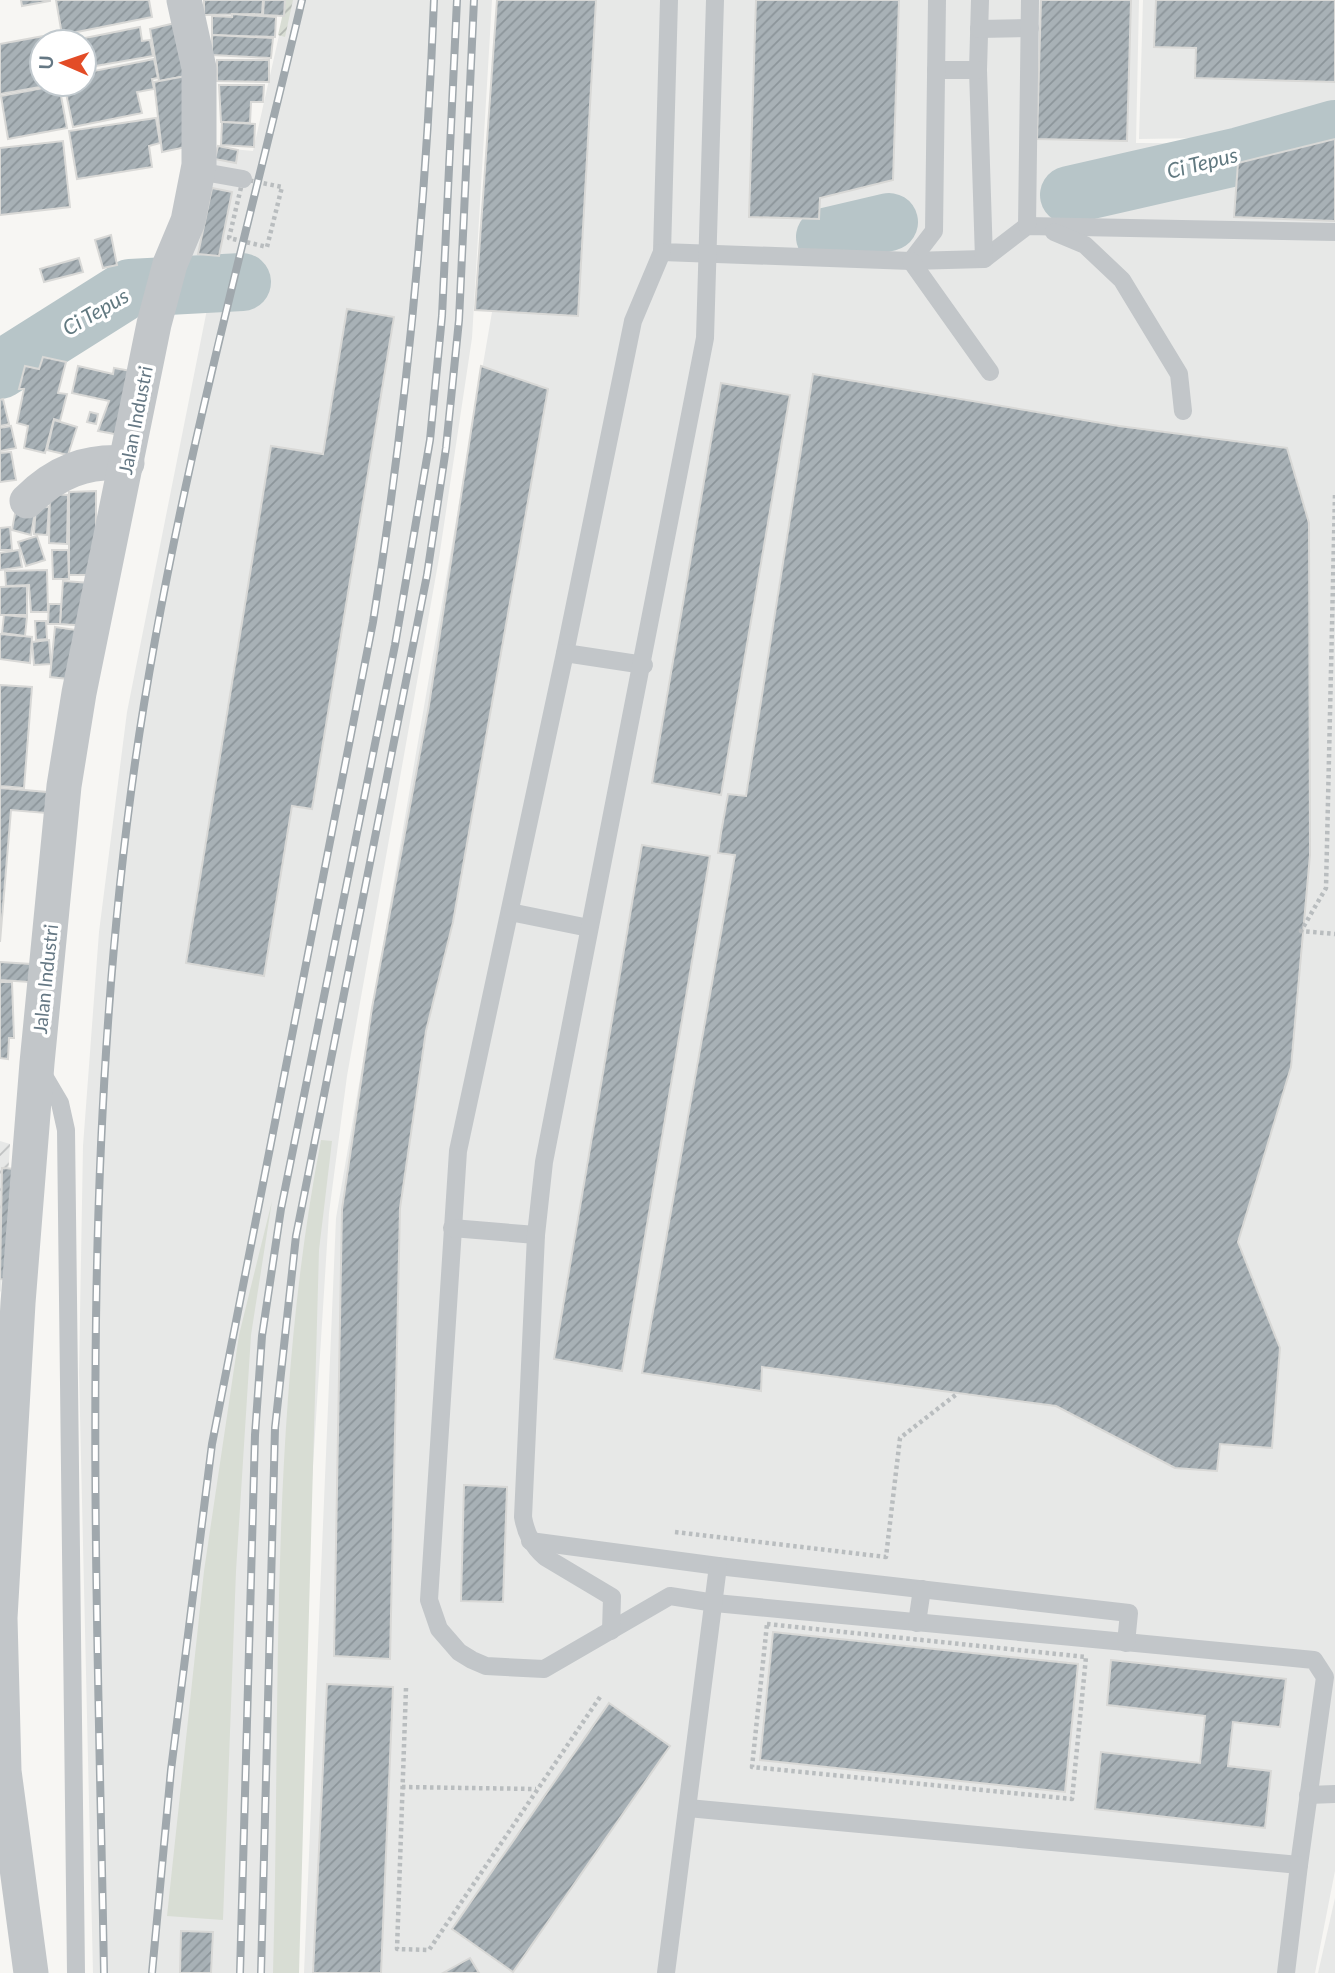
<svg xmlns="http://www.w3.org/2000/svg" width="1335" height="1973" font-family="Lato,sans-serif">
<style>
.built{fill:#e7e8e7}
.industrial{fill:url(#industrial-furrows)}
.grass{fill:#d8ddd4}
.garden{fill:url(#garden-furrows)}
.lines{fill:none;stroke-linecap:round;stroke-linejoin:round}
.river{stroke:#b7c5c8;stroke-width:58}
.building{fill:url(#building-hatch);stroke:#d8d8d6;stroke-width:2}
.path{stroke:#b9bdbf;stroke-width:4.5;stroke-dasharray:3.5 3.5;stroke-linecap:butt}
.service{stroke:#c2c6c9;stroke-width:18}
.minor{stroke:#c2c6c9;stroke-width:35}
.rail-casing{stroke:#a0a8ad;stroke-width:8}
.rail{stroke:#fff;stroke-width:5;stroke-dasharray:16;stroke-linecap:butt}
.labels{text-anchor:middle;dominant-baseline:central;stroke-width:7;stroke-linejoin:round;paint-order:stroke}
.street-label{font-size:19px;fill:#657884;stroke:#fff}
.water-label{font-size:21px;font-style:italic;fill:#617980;stroke:#fff}
</style>
<defs>
<pattern id="industrial-furrows" width="10" height="10" patternUnits="userSpaceOnUse" patternTransform="scale(1.75)"><rect width="10" height="10" fill="#e7e8e7"/><path d="M-1 1l2-2M0 10L10 0M9 11l2-2" fill="none" stroke="#bfc1c1"/></pattern>
<pattern id="garden-furrows" width="10" height="10" patternUnits="userSpaceOnUse" patternTransform="scale(1.75)"><rect width="10" height="10" fill="#d8ddd4"/><path d="M-1 1l2-2M0 10L10 0M9 11l2-2" fill="none" stroke="#b3b8b2"/></pattern>
<pattern id="building-hatch" width="6" height="6" patternUnits="userSpaceOnUse" patternTransform="scale(1.75)"><rect width="6" height="6" fill="#a8b1b6"/><path d="M-1 1l2-2M0 6l6-6M5 7l2-2" fill="none" stroke="#8c959a"/></pattern>
</defs>
<rect width="100%" height="100%" fill="#f7f6f3"/>
<g class="built">
<polygon points="287,0 492,0 472,338 439,558 347,1076 329,1213 305,1592 298,1973 93,1973 79,1372 83,1146 99,932 127,712 216,264 190,257 212,147 253,151"/>
<polygon points="510,0 1139,0 1136,143 1335,144 1335,1871 1315,1973 304,1973 336,1218 497,283"/>
<polygon points="1143,0 1335,0 1335,118 1277,137 1139,139"/>
<polygon points="1335,1898 1335,1973 1318,1973"/>
</g>
<polygon class="industrial" points="0,1141 10,1144 1,1292 0,1291"/>
<g class="grass">
<path d="M321 1140 332 1141 319 1250 299 1973H273C281 1695 268 1414 321 1140Z"/>
<polygon points="272,1201 251,1335 236,1571 223,1920 167,1916 204,1571 239,1335"/>
</g>
<polygon class="garden" points="286,0 293,0 285,37 278,35"/>
<g class="lines">
<g class="river">
<polyline points="1069,195 1240,156 1335,129"/>
<polyline points="825,237 889,222"/>
<polyline points="0,370 130,288 242,282"/>
</g>
</g>
<g class="building">
<polygon points="21,0 50,0 50,1 22,6"/>
<polygon points="56,0 149,0 152,17 62,35"/>
<polygon points="204,0 263,0 262,14 204,15"/>
<polygon points="264,0 285,0 284,16 263,15"/>
<polygon points="497,0 596,0 578,316 475,310"/>
<polygon points="756,0 899,0 893,180 820,198 819,219 749,217"/>
<polygon points="1041,0 1131,0 1127,141 1037,139"/>
<polygon points="1156,0 1335,0 1335,82 1195,78 1196,48 1154,47"/>
<polygon points="232,14 276,17 275,37 212,35 212,16 232,17"/>
<polygon points="175,23 186,76 159,81 150,29"/>
<polygon points="140,27 142,41 150,40 153,56 84,68 84,42 65,42"/>
<polygon points="60,33 62,42 42,42 42,84 57,84 0,94 0,44"/>
<polygon points="212,35 273,38 271,58 212,55"/>
<polygon points="154,59 158,78 152,79 154,89 137,92 142,113 73,127 66,93 72,92 70,84 84,84 84,73"/>
<polygon points="217,60 269,60 269,82 217,81"/>
<polygon points="186,76 191,146 162,152 154,82"/>
<polygon points="59,85 67,128 8,139 1,96"/>
<polygon points="219,85 264,85 263,102 251,102 250,123 221,122"/>
<polygon points="156,118 160,143 149,146 152,167 77,179 69,131"/>
<polygon points="222,122 255,124 254,147 221,145"/>
<polygon points="1335,139 1335,221 1234,217 1238,163"/>
<polygon points="63,141 70,207 0,215 0,148"/>
<polygon points="218,146 238,150 236,163 215,159"/>
<polygon points="212,188 232,192 219,256 198,254"/>
<polygon points="111,235 117,265 103,268 95,240"/>
<polygon points="79,258 83,272 44,282 40,269"/>
<polygon points="347,309 394,317 312,809 292,806 264,976 186,963 271,446 323,454"/>
<polygon points="43,357 66,362 58,393 67,394 60,421 54,419 45,453 24,448 28,426 17,423 24,389 19,389 25,366 39,369"/>
<polygon points="78,366 113,374 114,368 131,371 115,434 98,431 109,401 72,393"/>
<polygon points="481,366 548,389 453,922 426,1031 400,1208 390,1659 334,1656 342,1209 372,1008 429,705"/>
<polygon points="813,374 1119,426 1287,448 1309,523 1310,855 1291,1067 1238,1242 1280,1348 1272,1448 1220,1444 1217,1471 1175,1468 1056,1406 762,1367 761,1391 642,1373 735,855 718,853 721,833 728,794 746,796"/>
<polygon points="721,383 790,395 721,795 652,783"/>
<polygon points="3,399 9,424 0,426 0,400"/>
<polygon points="90,412 98,414 96,424 87,422"/>
<polygon points="54,420 77,427 68,455 47,450"/>
<polygon points="11,426 16,448 0,451 0,428"/>
<polygon points="11,452 16,480 0,482 0,453"/>
<polygon points="96,491 96,575 69,575 69,492"/>
<polygon points="50,494 68,495 67,544 49,543"/>
<polygon points="17,503 36,506 31,535 12,530"/>
<polygon points="36,506 49,507 47,535 34,534"/>
<polygon points="10,527 12,550 0,550 0,528"/>
<polygon points="37,536 45,560 26,566 18,542"/>
<polygon points="19,550 22,567 0,570 0,553"/>
<polygon points="52,550 68,550 69,579 53,579"/>
<polygon points="47,570 48,612 31,612 29,585 6,586 5,571"/>
<polygon points="63,581 91,583 88,626 60,624"/>
<polygon points="27,586 27,615 0,615 0,587"/>
<polygon points="49,604 61,604 60,624 48,624"/>
<polygon points="4,615 27,617 25,636 2,633"/>
<polygon points="35,621 46,621 47,639 36,640"/>
<polygon points="55,627 83,631 78,680 50,677"/>
<polygon points="0,634 32,637 30,663 0,659"/>
<polygon points="49,640 51,664 34,665 32,642"/>
<polygon points="0,685 32,687 24,788 0,786"/>
<polygon points="0,788 47,792 46,813 11,810 0,942"/>
<polygon points="642,845 710,856 622,1371 554,1359"/>
<polygon points="0,962 31,964 29,982 0,980"/>
<polygon points="0,982 12,982 14,1038 9,1038 8,1059 0,1058"/>
<polygon points="2,1168 16,1169 12,1280 0,1279"/>
<polygon points="464,1485 507,1487 503,1602 461,1601"/>
<polygon points="773,1632 1078,1664 1065,1792 760,1760"/>
<polygon points="1111,1660 1286,1679 1280,1727 1233,1722 1228,1766 1271,1771 1265,1828 1095,1809 1101,1752 1200,1763 1205,1716 1107,1705"/>
<polygon points="327,1684 393,1687 381,1973 313,1973"/>
<polygon points="609,1703 670,1746 513,1972 452,1929"/>
<polygon points="181,1931 213,1932 211,1973 180,1973"/>
<polygon points="470,1958 479,1973 443,1973"/>
</g>
<g class="lines">
<g class="path">
<polygon points="243,179 282,187 267,247 229,238"/>
<polyline points="1335,495 1326,888 1301,931 1335,934"/>
<polyline points="675,1532 886,1557 900,1438 958,1393"/>
<polygon points="767,1624 1086,1657 1072,1799 752,1767"/>
<polyline points="406,1688 397,1949 429,1950 600,1697"/>
<polyline points="402,1787 536,1789"/>
</g>
<g class="service">
<polyline points="669,0 662,252 911,261 984,259 1027,226 1335,232"/>
<polyline points="980,0 978,70 984,259"/>
<polyline points="979,29 1030,28"/>
<polyline points="936,70 978,70"/>
<polyline points="198,171 243,179"/>
<polyline points="1027,226 1030,0"/>
<polyline points="1054,232 1085,245 1122,280 1179,374 1183,411"/>
<polyline points="662,252 633,321 565,653 458,1151 429,1600 439,1629 459,1652 472,1660 486,1666 544,1669 670,1596 715,1603 1314,1660 1325,1677 1299,1865 688,1808"/>
<polyline points="911,261 934,231 937,0"/>
<polyline points="911,261 990,372"/>
<polyline points="565,653 644,665"/>
<polyline points="510,912 589,928"/>
<polyline points="40,1069 60,1103 66,1130 76,1973"/>
<polyline points="452,1228 536,1235"/>
<polyline points="530,1541 718,1566 1129,1613 1126,1643"/>
<polyline points="917,1623 922,1589"/>
<path d="M611 1631 612 1597 545 1557C532 1545 526 1534 523 1517L536 1235 544 1162 705 338 715 0"/>
<polyline points="1308,1795 1335,1794"/>
<polyline points="666,1973 718,1566"/>
<polyline points="1286,1973 1299,1865"/>
</g>
<g class="minor">
<path d="M27 501C56 472 86 460 127 463"/>
<polyline points="31,1973 4,1771 0,1618 18,1303 37,1063 64,786 79,693 154,324 170,264 188,221 199,165 199,68 184,0"/>
</g>
<g class="rail-casing">
<g id="rail">
<path d="M104 1973C97 1570 78 1164 135 763 172 504 242 254 302 0"/>
<path d="M152 1973 171 1770 212 1444 373 622C406 415 426 209 434 0"/>
<polyline points="240,1973 255,1435 262,1336 281,1209 395,645 430,440 442,316 457,0"/>
<polyline points="261,1973 275,1428 296,1236 427,575 446,448 459,320 474,0"/>
</g>
</g>
<use href="#rail" class="rail"/>
</g>
<g class="labels">
<g class="street-label">
<text transform="translate(135 420) rotate(-79)">Jalan Industri</text>
<text transform="translate(45 979) rotate(-84)">Jalan Industri</text>
</g>
<g class="water-label">
<text transform="translate(1202 162) rotate(-14)">Ci Tepus</text>
<text transform="translate(95 311) rotate(-30)">Ci Tepus</text>
</g>
</g>
<g transform="translate(63 63) rotate(272)"><circle r="33" fill="#ffffff" stroke="#c1c9ce" stroke-width="2"/>
<path d="M0-5L12 26L0 18L-12 26Z" fill="#e34c27"/>
<text y="-10" font-size="19" font-weight="bold" text-anchor="middle" fill="#657884">U</text>
</g>
</svg>
